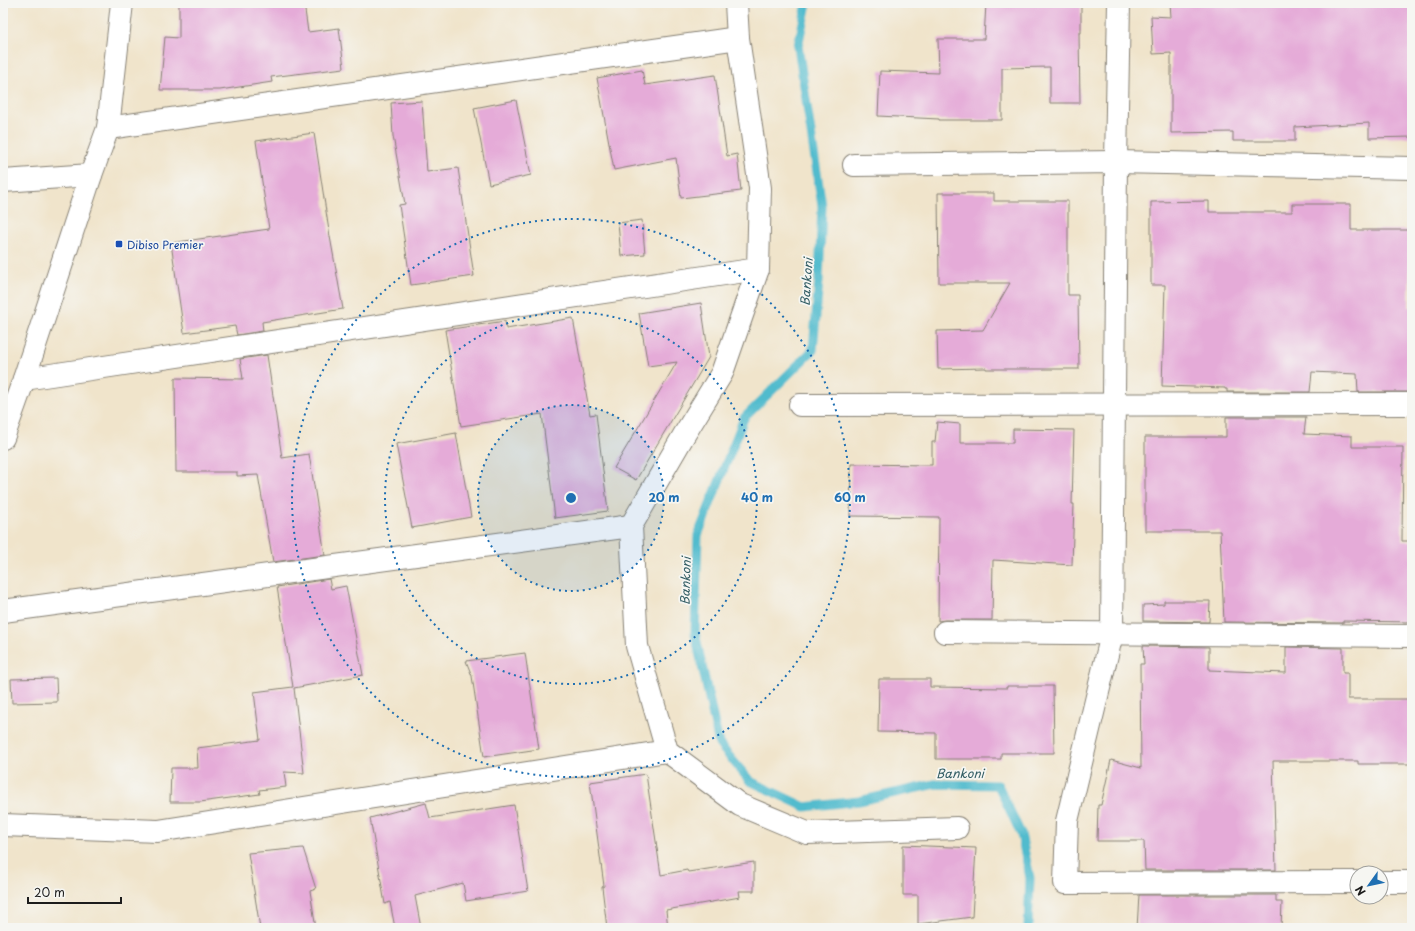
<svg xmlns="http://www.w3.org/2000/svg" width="1415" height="931" font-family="'Playpen Sans',sans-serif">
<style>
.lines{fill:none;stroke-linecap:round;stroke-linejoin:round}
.stream{stroke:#51bbcd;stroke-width:9}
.building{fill:#e5abd8}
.street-casing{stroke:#868074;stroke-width:24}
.street{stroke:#fff;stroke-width:22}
.ring{fill:none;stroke:#1f6fb2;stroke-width:2;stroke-dasharray:2 4}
.transit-dot{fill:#1a4fb4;stroke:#f6f6f2;stroke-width:1.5}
.labels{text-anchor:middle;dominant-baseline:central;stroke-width:3.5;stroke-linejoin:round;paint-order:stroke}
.transit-label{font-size:11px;fill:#164399;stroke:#f6f6f2;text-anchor:start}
.water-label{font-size:12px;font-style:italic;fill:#315c63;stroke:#f6f6f2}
.centre{fill:#1f6fb2;stroke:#f6f6f2;stroke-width:2}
.ring-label{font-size:12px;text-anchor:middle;font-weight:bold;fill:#1f6fb2;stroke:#f6f6f2;stroke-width:3.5;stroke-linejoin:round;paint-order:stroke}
</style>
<rect width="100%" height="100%" fill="#f6f6f2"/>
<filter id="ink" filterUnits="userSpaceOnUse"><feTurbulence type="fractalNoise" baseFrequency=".025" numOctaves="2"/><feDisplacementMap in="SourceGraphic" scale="8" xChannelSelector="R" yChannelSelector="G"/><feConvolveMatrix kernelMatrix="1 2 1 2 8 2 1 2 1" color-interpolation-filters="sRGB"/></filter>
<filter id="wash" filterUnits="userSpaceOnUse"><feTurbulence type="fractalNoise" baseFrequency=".012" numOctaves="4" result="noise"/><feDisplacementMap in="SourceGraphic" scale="16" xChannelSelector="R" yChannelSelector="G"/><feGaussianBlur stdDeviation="0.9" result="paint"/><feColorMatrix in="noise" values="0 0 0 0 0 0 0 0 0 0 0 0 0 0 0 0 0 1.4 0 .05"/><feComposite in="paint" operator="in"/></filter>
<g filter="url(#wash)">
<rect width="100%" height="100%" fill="#f0e4cb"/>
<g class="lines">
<polyline class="stream" points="807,3 798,46 822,206 819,281 813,350 744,418 698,535 695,633 719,744 750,781 805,807 859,801 935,784 998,785 1021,834 1030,878 1028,928"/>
</g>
<g id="blocks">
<g class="building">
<polygon points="179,3 304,3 308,32 339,28 344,68 271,77 272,82 220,90 160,90 165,37 179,38"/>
<polygon points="986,3 1081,3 1081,33 1079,33 1080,103 1050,103 1050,67 1002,68 1002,120 939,120 939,119 878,116 880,71 939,73 938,39 984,39"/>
<polygon points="1170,3 1411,3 1412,137 1369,138 1369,123 1295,127 1295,141 1233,141 1233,132 1171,133 1171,53 1153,54 1151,16 1171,17"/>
<polygon points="642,70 645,85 715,75 727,156 737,154 741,191 681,198 676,158 614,170 597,78"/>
<polygon points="516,100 531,175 489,184 474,108"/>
<polygon points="422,101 427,172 458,168 474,276 411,285 399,205 405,204 393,136 391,103"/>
<polygon points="314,133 329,231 343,309 262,322 263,331 237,335 235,326 184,333 171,243 269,229 256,141"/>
<polygon points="938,193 994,193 994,201 1068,201 1068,295 1078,295 1079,369 986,369 986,368 938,369 937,331 983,330 1010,283 939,283"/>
<polygon points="1209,201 1209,212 1292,212 1292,204 1351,204 1351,230 1410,230 1409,307 1412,307 1412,392 1358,392 1357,374 1312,372 1310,392 1227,392 1227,389 1225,389 1225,388 1162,386 1165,285 1151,285 1151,202"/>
<polygon points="642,220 645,254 621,256 618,223"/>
<polygon points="701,303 709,357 636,480 614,468 677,362 648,366 639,313"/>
<polygon points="573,318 590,415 596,414 608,511 555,518 542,414 461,426 445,330 505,321 506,329"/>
<polygon points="267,355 282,458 309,454 325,555 273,562 258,475 237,476 237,472 176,472 175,378 243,379 240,359"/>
<polygon points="1226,417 1306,417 1304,434 1352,436 1352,447 1403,447 1402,541 1412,541 1412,622 1343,621 1343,623 1224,622 1220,531 1145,531 1145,437 1226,437"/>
<polygon points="937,422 960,424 960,443 1013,443 1013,429 1074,430 1072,504 1074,504 1072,565 993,560 992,620 945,620 938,621 939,517 850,516 851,464 932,465 932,442 935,442"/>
<polygon points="456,433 471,517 412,528 396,444"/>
<polygon points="329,579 331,589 346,586 363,675 294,688 304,773 284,772 286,787 259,790 260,794 200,802 170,802 171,768 198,768 197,748 260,740 254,692 293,687 277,587"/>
<polygon points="1164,601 1210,601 1209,622 1143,621 1143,605 1164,604"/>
<polygon points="1143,646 1209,647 1209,670 1286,673 1286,647 1343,648 1343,673 1348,673 1348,699 1412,699 1412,764 1358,764 1358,761 1273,761 1276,870 1145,870 1144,841 1097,841 1098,805 1101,805 1111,760 1141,768 1140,664 1144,664"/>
<polygon points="525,653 539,749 484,757 472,676 466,661"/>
<polygon points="56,678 57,702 12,703 11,679"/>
<polygon points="879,679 930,679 930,687 1007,688 1007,686 1053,686 1054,753 1001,753 1001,759 936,759 936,733 878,732"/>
<polygon points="646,774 661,875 687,870 688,872 754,862 754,891 739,891 740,897 666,910 668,928 607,928 602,887 604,886 590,782"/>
<polygon points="426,803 430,818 514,805 528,891 466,901 463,883 415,896 421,928 395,928 390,902 385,904 370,818"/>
<polygon points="903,845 976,848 972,917 918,924 918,895 903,895"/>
<polygon points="303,848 316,889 310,891 316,928 260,928 248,853"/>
<polygon points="1139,895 1276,895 1276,902 1282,902 1281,928 1137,928"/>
</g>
</g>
</g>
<g filter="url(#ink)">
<use href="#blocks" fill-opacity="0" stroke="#868074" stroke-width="1"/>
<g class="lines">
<g class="street-casing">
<g id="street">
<polyline points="736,3 738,38 760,188 758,269 722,373 684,435 631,526 637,646 667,751 740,805 807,833 957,828"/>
<polyline points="1119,3 1116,162 1112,634 1067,821 1065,883 1357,882"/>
<polyline points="108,128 738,38"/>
<polyline points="854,165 1116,162 1412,168"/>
<polyline points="3,181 91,175"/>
<polyline points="24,379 758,269"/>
<polyline points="800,405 1412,404"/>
<polyline points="3,438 24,379 91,175 108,128 122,3"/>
<polyline points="3,611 631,526"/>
<polyline points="945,632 1412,636"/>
<polyline points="3,825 158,831 667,751"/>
<polyline points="1381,882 1412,882"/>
</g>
</g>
<use href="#street" class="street"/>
</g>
</g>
<circle cx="571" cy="498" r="93" fill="#1f6fb2" fill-opacity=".12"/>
<g class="ring">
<circle cx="571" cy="498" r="93"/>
<circle cx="571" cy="498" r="186"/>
<circle cx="571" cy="498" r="279"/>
</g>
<rect class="transit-dot" x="115" y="240" width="8" height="8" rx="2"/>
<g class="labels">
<g class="transit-label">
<text x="127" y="244">Dibiso Premier</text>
</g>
<g class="water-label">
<text transform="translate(806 282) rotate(-86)">Bankoni</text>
<text transform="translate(685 581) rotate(-88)">Bankoni</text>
<text x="960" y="773">Bankoni</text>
</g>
</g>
<circle cx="571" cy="498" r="6" class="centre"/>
<g class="ring-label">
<text x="664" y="502">20 m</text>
<text x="757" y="502">40 m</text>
<text x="850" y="502">60 m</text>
</g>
<rect width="1415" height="931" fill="none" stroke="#f6f6f2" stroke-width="16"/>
<g transform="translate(1369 885) rotate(237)"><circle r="19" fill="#f6f6f2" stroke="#9f9f9c"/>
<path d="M0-3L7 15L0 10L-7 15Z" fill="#1f6fb2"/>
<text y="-6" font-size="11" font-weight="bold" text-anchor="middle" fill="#1c1c1c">N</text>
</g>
<path d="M28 897v6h93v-6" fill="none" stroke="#1c1c1c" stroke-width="2"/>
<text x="34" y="897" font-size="12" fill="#1c1c1c" stroke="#f6f6f2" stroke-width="3" paint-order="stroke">20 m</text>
</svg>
